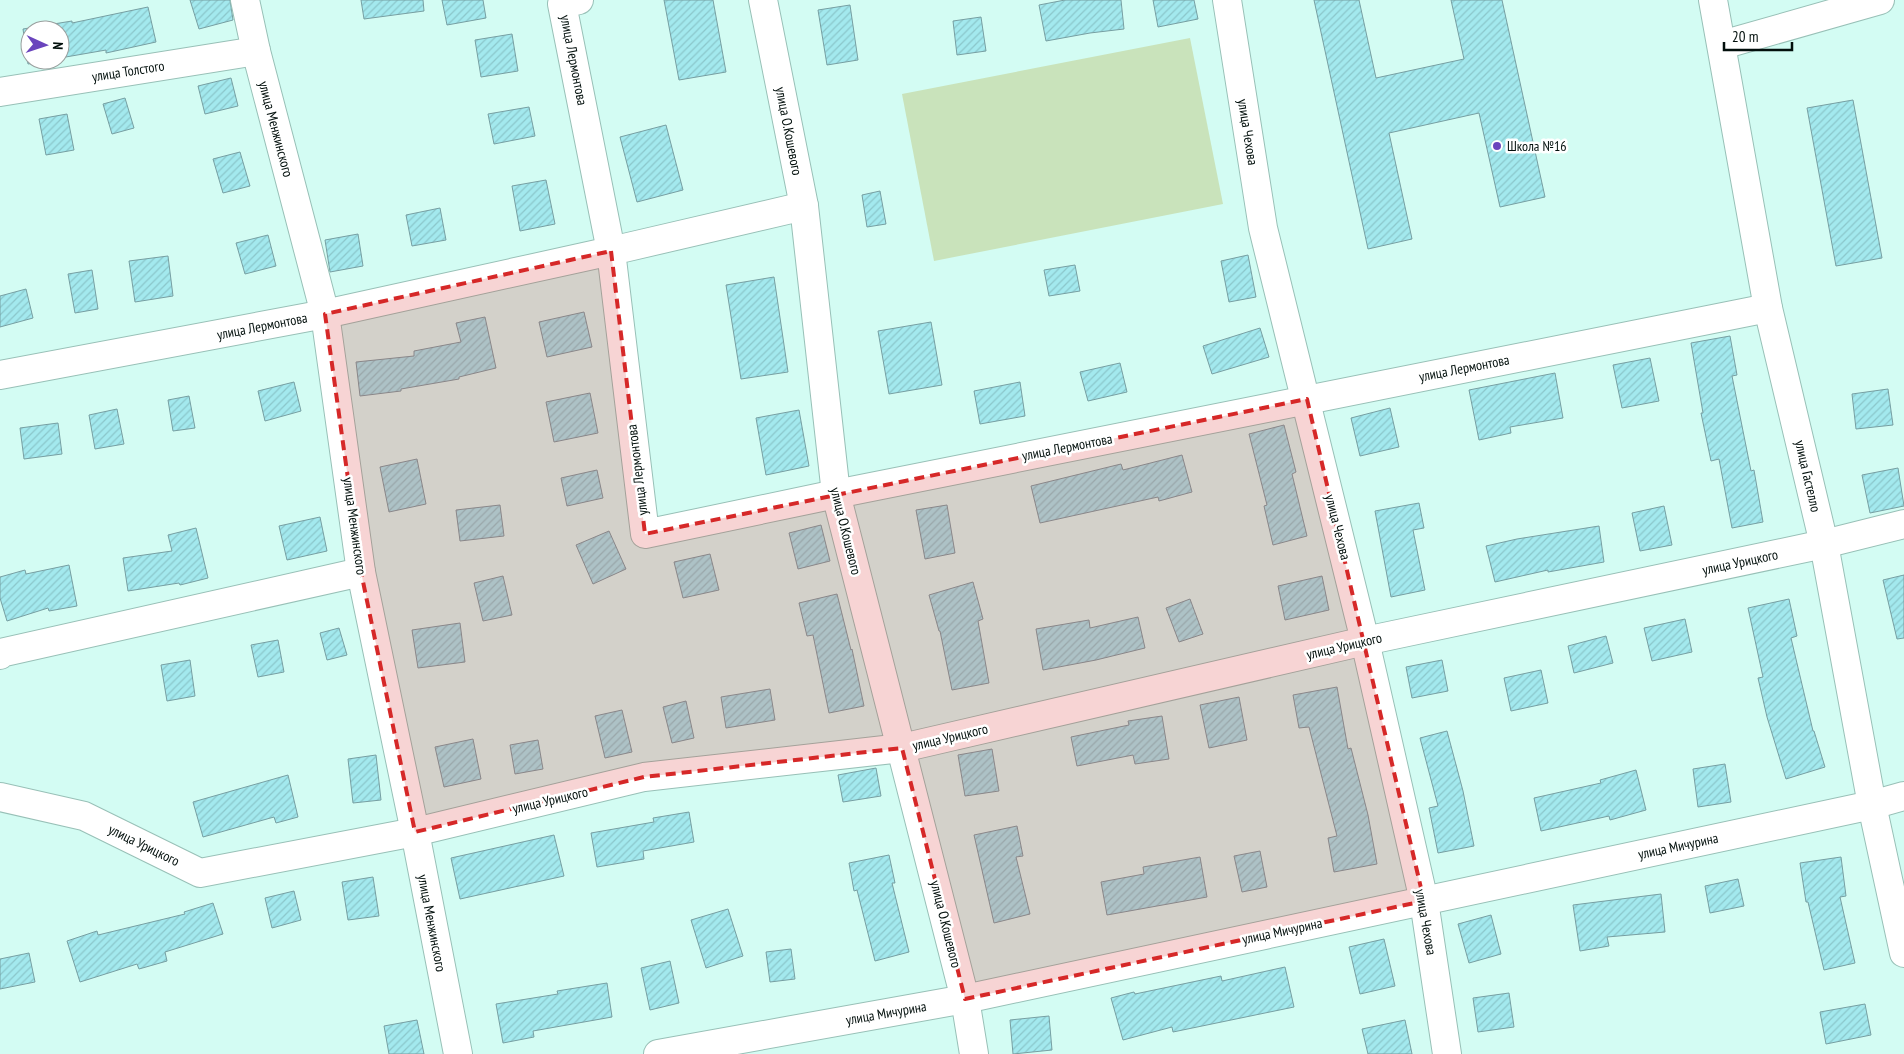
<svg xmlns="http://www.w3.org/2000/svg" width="1904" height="1054" font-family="'PT Sans Narrow',sans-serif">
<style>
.green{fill:#c9e3bb}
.building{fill:url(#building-hatch);stroke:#779fa2}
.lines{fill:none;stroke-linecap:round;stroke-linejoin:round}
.minor-casing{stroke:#98c0b7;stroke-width:30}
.minor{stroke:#fff;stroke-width:28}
.marked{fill:#d62828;fill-opacity:0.2;stroke:#d62828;stroke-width:4;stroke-dasharray:10 6;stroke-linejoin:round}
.poi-dot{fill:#6a44bd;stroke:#fff;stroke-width:2}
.labels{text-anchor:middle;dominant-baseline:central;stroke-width:5;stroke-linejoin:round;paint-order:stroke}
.street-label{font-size:14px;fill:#020f0c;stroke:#fff}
.poi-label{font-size:14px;fill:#020f0c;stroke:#fff;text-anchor:start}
</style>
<defs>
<pattern id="building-hatch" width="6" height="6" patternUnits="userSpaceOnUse" patternTransform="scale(1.25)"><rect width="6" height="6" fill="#a3e9ee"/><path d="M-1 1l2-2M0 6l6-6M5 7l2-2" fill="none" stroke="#8bc7cb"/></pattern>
</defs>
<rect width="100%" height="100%" fill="#d3fcf3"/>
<polygon class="green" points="1190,38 1223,204 934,261 902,94"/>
<g class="building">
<polygon points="190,0 230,0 233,20 199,29"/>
<polygon points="361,0 423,0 424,11 364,19"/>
<polygon points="442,0 483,0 486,18 447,25"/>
<polygon points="664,0 713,0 726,72 679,80"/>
<polygon points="1065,0 1121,0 1124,29 1090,33 1046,41 1039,5"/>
<polygon points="1153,0 1194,0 1198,19 1158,27"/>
<polygon points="1314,0 1359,0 1376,78 1464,59 1451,0 1502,0 1545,197 1500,207 1479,113 1389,133 1412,239 1368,249"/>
<polygon points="850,5 858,60 827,65 818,10"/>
<polygon points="148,7 156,42 106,53 106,50 60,58 60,30 30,30 30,60 51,60 28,64 23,29 72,21 72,23"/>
<polygon points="981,17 986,51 957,55 953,21"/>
<polygon points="512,34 518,71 481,77 475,40"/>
<polygon points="231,78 238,106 205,114 198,86"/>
<polygon points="125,98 134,128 112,134 103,104"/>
<polygon points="1853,100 1882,258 1836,266 1807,108"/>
<polygon points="529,107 535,136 494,144 488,114"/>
<polygon points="67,114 74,150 46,155 39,119"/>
<polygon points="666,125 683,190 637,202 620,137"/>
<polygon points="240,152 250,186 223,193 213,159"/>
<polygon points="546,180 555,224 520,231 512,186"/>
<polygon points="880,191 886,224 867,227 862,195"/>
<polygon points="440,208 446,240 412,246 406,215"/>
<polygon points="358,234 363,266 330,272 325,240"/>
<polygon points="268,235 276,266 245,274 236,243"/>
<polygon points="1248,255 1256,297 1229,302 1221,261"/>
<polygon points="168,256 173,296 135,302 129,261"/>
<polygon points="1075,265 1080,291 1049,296 1044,270"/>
<polygon points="92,270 98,309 75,313 68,274"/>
<polygon points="774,277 788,372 741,379 726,285"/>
<polygon points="26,289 33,318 0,327 0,296"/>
<polygon points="584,312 592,347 547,357 539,322"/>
<polygon points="485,317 496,368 459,377 459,379 401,389 401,391 360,396 356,362 414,356 414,351 461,342 456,323"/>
<polygon points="931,322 942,385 889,394 878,331"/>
<polygon points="1260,328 1269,357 1212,374 1203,346"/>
<polygon points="1730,336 1737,375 1732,376 1751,471 1754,470 1763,522 1732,528 1719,459 1711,461 1701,413 1703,413 1691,343"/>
<polygon points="1650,358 1659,401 1622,408 1613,365"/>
<polygon points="1120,363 1127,392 1088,401 1080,372"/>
<polygon points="1555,373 1563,418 1510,427 1511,433 1479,440 1469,390"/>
<polygon points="294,382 301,411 265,421 258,391"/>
<polygon points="1020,382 1025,416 980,424 974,391"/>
<polygon points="1888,389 1893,425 1856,429 1852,394"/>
<polygon points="590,393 598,433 554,442 546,402"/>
<polygon points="189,396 195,428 173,431 168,400"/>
<polygon points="1390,408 1399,447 1360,456 1351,418"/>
<polygon points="117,409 124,444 95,449 89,415"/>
<polygon points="799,410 809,466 766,475 756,418"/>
<polygon points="58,423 62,454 24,459 20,428"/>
<polygon points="1284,425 1296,472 1292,474 1307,536 1273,545 1264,506 1267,505 1249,434"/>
<polygon points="1182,455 1192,492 1159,501 1158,497 1040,523 1031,486 1121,464 1123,470"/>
<polygon points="417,459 426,504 389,512 380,467"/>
<polygon points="1898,468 1904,506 1870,513 1862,475"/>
<polygon points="597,470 603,498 567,506 561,478"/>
<polygon points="1419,503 1424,528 1413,530 1425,590 1391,597 1375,511"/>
<polygon points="500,505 504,536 460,541 456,510"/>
<polygon points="947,505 955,553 925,559 916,510"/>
<polygon points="1664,506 1672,545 1640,551 1632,513"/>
<polygon points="320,517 327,551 287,560 279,526"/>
<polygon points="821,525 830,561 798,569 789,533"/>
<polygon points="1599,526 1604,562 1548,572 1548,570 1495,582 1486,546 1517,539"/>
<polygon points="196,528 208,578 180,585 179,583 128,591 123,558 172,551 168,535"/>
<polygon points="609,531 626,569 593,584 576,545"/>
<polygon points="710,554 719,590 683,598 674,562"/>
<polygon points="69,565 77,606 49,611 48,608 7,621 0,598 0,577 25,570 26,574"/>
<polygon points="1904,575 1904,638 1897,639 1883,580"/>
<polygon points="503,576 512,615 483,621 474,583"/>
<polygon points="1322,576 1329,610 1285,620 1278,586"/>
<polygon points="973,582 983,619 978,621 989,683 952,690 940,631 939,631 929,595"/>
<polygon points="837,594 851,650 852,649 864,706 829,713 813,635 807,636 799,603"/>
<polygon points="1190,599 1203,634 1179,642 1166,608"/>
<polygon points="1789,599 1797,636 1791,638 1813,731 1814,731 1825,767 1786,779 1767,717 1758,678 1763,677 1748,608"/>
<polygon points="1138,617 1145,648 1096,660 1043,670 1036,629 1089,620 1090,628"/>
<polygon points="1685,619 1692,652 1652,661 1644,628"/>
<polygon points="460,623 465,662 418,668 412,630"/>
<polygon points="339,628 347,655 327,660 320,633"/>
<polygon points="1606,636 1613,663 1574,673 1568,646"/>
<polygon points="278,640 284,672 258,677 251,645"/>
<polygon points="190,660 195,696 167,701 161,665"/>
<polygon points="1442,660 1448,691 1412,698 1406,667"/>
<polygon points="1541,670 1548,703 1511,711 1504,678"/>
<polygon points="1337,687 1348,749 1351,748 1368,815 1377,864 1334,872 1328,838 1337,836 1309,727 1299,728 1293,695"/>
<polygon points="770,689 775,720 726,728 721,697"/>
<polygon points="1239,697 1247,740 1209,748 1200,705"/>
<polygon points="686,701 694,738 672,743 663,707"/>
<polygon points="622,710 632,752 605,758 595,716"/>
<polygon points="1162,716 1169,759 1135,764 1133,755 1077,766 1071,737 1129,725 1128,721"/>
<polygon points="1447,731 1463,791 1474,846 1438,853 1429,808 1438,806 1420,738"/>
<polygon points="473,739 481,779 444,787 435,747"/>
<polygon points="538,740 543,769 515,774 510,745"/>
<polygon points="992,749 999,791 965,796 958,755"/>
<polygon points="376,755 381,800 353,803 348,759"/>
<polygon points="1725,764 1731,802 1698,807 1693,769"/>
<polygon points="876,768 881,796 843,802 838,775"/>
<polygon points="1636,770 1646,810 1610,820 1609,816 1541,831 1534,798 1601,783 1600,780"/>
<polygon points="288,775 298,817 276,823 274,817 203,837 193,802"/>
<polygon points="689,812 694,842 643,851 644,859 597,867 591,833 654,822 653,818"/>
<polygon points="1017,826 1023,856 1016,857 1030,914 994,923 974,835"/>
<polygon points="554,835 564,876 460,899 451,858"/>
<polygon points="1260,851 1267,887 1242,892 1234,856"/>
<polygon points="889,855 895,883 892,883 909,952 875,961 857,890 854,891 849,863"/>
<polygon points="1200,857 1207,897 1107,915 1101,882 1144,874 1143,867"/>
<polygon points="1841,857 1846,896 1840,897 1855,963 1824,970 1808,902 1806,902 1800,863"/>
<polygon points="373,877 379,916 348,920 342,882"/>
<polygon points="1738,879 1744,906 1710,913 1705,886"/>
<polygon points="294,891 301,920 272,928 265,898"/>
<polygon points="1661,894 1665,932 1607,937 1609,946 1580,951 1573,905"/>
<polygon points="213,903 223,934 165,952 167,961 139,969 137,964 80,982 67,941 97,931 98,935 185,914 184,912"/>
<polygon points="728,909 743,956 706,968 691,920"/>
<polygon points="1491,915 1501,954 1469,963 1458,924"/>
<polygon points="1384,939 1395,986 1360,994 1349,947"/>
<polygon points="791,949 795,979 770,982 766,952"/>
<polygon points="29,953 35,982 0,989 0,959"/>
<polygon points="670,961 679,1003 650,1010 641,968"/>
<polygon points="1285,967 1294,1007 1173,1032 1172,1027 1123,1040 1111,998 1134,992 1135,994 1221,976 1222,981"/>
<polygon points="607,983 612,1017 533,1031 534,1037 503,1043 496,1004 558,994 557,991"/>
<polygon points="1509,993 1514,1027 1478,1032 1473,998"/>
<polygon points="1865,1004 1871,1035 1826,1044 1820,1012"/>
<polygon points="1049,1016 1052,1050 1013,1054 1010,1020"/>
<polygon points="417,1020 424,1054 389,1054 384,1026"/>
<polygon points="1405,1020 1412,1054 1368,1054 1362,1029"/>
</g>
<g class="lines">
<g class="minor-casing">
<g id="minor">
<polyline points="245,0 256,51 325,314 361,572 415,832 458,1054"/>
<polyline points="763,0 804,206 836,494 965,999 974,1054"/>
<polyline points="1227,0 1263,228 1365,641 1424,901 1447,1054"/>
<polyline points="1713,0 1768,308 1824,544 1872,805 1904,953"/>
<polyline points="1722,45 1880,0"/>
<polyline points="0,92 256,51"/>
<polyline points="804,206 611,251 645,534 836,494 1768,308"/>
<polyline points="0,375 325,314 611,251 562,4 579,0"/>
<polyline points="0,655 0,653 361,572"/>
<polyline points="0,797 84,816 200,873 415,832 644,777 902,748 1365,641 1824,544 1904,524"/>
<polyline points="658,1054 965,999 1872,805 1904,796"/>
</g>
</g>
<use href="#minor" class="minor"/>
</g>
<path class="marked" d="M611 251 645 534 1307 399 1424 901 965 999 902 748 644 777 415 832 361 572 325 314Z"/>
<circle class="poi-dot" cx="1497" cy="146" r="5"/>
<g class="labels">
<g class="street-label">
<text transform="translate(574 60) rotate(79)">улица Лермонтова</text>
<text transform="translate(128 71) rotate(-9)">улица Толстого</text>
<text transform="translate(276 129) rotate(75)">улица Менжинского</text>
<text transform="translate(789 131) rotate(79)">улица О.Кошевого</text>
<text transform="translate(1248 132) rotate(81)">улица Чехова</text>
<text transform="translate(262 326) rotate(-11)">улица Лермонтова</text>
<text transform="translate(1464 368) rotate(-11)">улица Лермонтова</text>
<text transform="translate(1067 447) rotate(-11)">улица Лермонтова</text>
<text transform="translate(637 470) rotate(-97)">улица Лермонтова</text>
<text transform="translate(1808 476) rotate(77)">улица Гастелло</text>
<text transform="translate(355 526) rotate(82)">улица Менжинского</text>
<text transform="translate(1338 527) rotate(76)">улица Чехова</text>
<text transform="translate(846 531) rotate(76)">улица О.Кошевого</text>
<text transform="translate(1740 562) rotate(-12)">улица Урицкого</text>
<text transform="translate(1344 646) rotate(-13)">улица Урицкого</text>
<text transform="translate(950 737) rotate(-13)">улица Урицкого</text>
<text transform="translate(550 800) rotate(-13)">улица Урицкого</text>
<text transform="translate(144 845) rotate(26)">улица Урицкого</text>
<text transform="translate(1678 846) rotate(-12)">улица Мичурина</text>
<text transform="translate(1426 922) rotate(80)">улица Чехова</text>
<text transform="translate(432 923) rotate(79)">улица Менжинского</text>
<text transform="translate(946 924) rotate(76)">улица О.Кошевого</text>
<text transform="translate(1282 931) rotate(-12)">улица Мичурина</text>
<text transform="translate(886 1013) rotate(-10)">улица Мичурина</text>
</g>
<g class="poi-label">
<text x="1507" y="146">Школа №16</text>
</g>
</g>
<g transform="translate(45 45) rotate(93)"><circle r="24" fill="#ffffff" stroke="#9a9f9e"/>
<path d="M0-4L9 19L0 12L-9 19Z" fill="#6a44bd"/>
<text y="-8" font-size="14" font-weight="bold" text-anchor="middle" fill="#020f0c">N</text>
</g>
<path d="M1724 42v8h68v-8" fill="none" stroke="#020f0c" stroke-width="2.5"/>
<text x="1732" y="42" font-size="15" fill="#020f0c" stroke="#ffffff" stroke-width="4" paint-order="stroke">20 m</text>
</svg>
